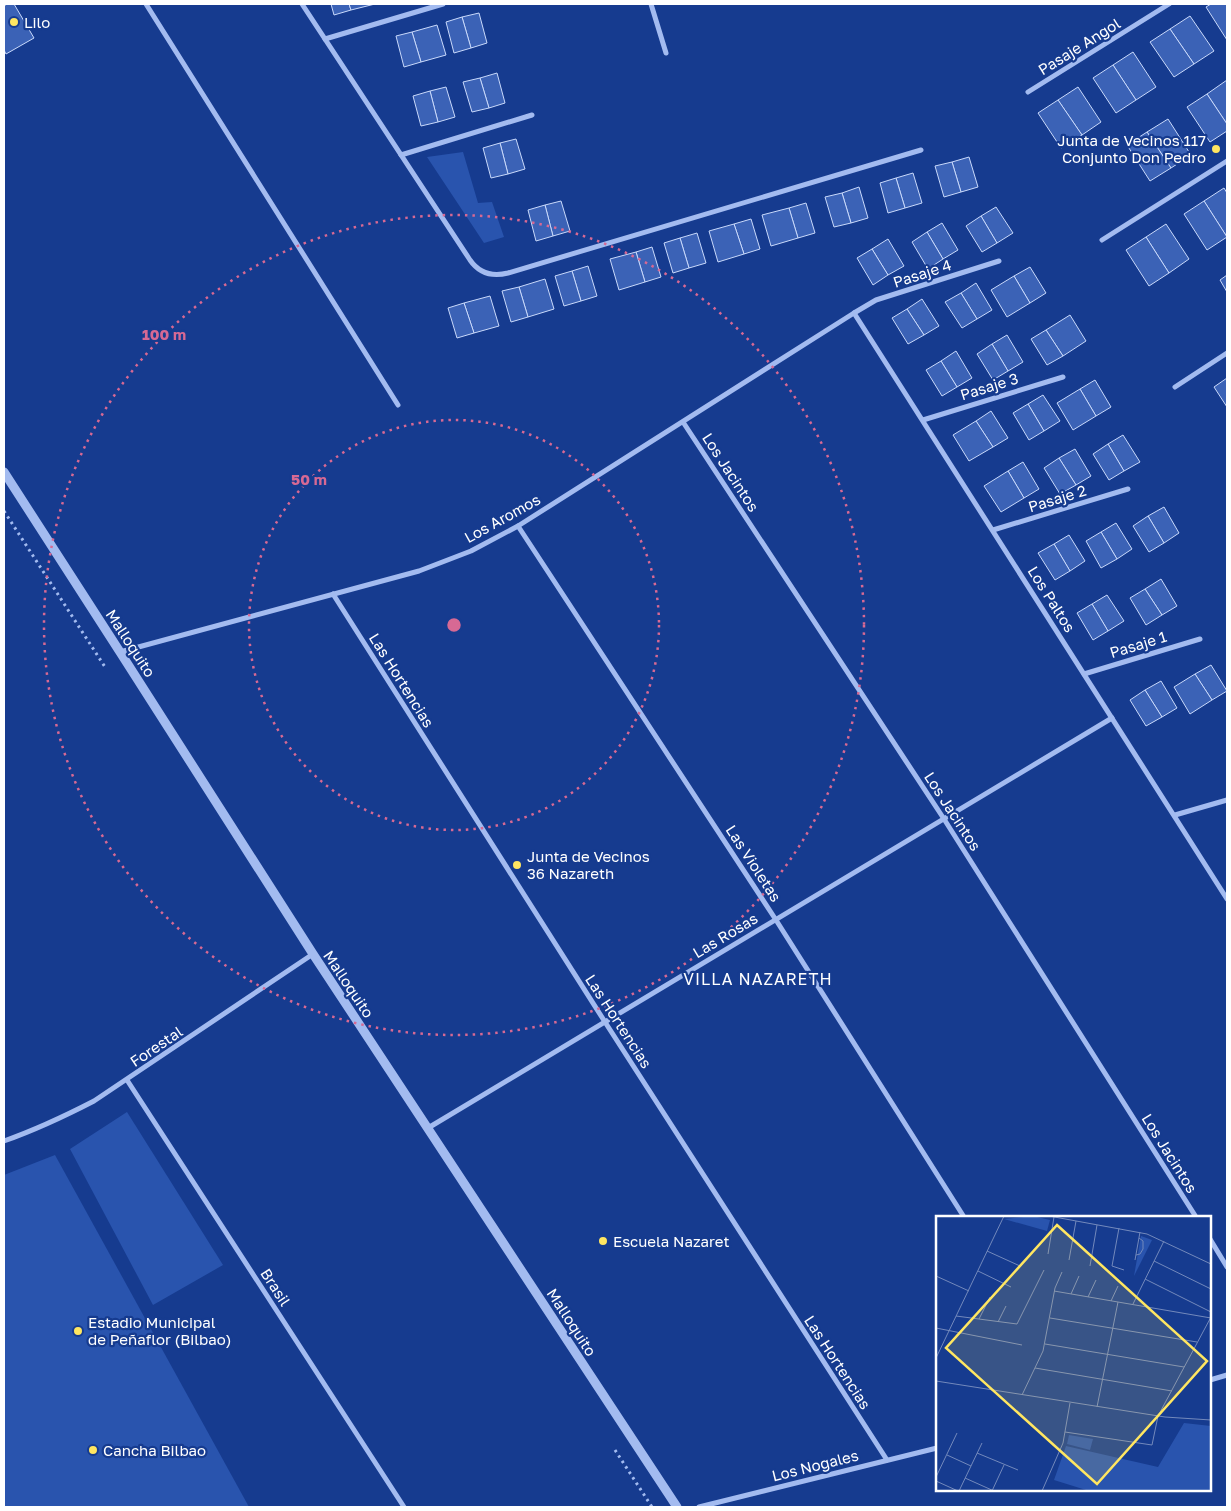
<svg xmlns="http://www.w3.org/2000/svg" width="1231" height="1511" font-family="'Golos Text',sans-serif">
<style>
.green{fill:#2954ae}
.building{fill:#3b62b6;stroke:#c9d9fb}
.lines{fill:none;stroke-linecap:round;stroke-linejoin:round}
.path{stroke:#a3bbf0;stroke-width:3;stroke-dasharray:2.5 4;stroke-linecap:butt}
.minor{stroke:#a3bbf0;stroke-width:5}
.tertiary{stroke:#a3bbf0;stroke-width:9}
.ring{fill:none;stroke:#d76994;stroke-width:2.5;stroke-dasharray:2.5 5}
.poi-dot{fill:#ffe661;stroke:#163b8f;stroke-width:2}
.labels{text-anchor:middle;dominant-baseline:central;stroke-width:4.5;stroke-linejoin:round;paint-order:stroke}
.poi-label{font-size:15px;fill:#fff;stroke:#163b8f;text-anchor:start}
.street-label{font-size:15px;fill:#fff;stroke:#163b8f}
.neighbourhood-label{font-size:16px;letter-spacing:1px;fill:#fff;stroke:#163b8f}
.inset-road{fill:none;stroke:#7389bc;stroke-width:1}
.view{fill:#ffe661;fill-opacity:0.15;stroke:#ffe661;stroke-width:2.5}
.inset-edge{fill:none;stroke:#fff;stroke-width:2.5}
.centre{fill:#d76994;stroke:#163b8f;stroke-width:2.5}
.ring-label{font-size:15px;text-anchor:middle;font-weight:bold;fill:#d76994;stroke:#163b8f;stroke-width:4.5;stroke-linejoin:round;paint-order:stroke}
</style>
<rect width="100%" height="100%" fill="#163b8f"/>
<g class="green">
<polygon points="463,152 478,203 492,202 504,237 484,243 427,157"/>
<polygon points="127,1112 223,1265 153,1305 70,1149"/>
<polygon points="55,1155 238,1487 249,1507 4,1507 4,1175"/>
</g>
<g class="building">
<polygon points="7,4 14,4 34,38 6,54 4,50 4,6"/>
<polygon points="331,4 349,4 351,10 334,15"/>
<polygon points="349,4 375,4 351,10"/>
<polygon points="1211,4 1227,4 1227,40 1206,7"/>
<polygon points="479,13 487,43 471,48 462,17"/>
<polygon points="1190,16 1214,51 1194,64 1170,29"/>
<polygon points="462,17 471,48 454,53 446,22"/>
<polygon points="437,25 446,55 421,62 412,32"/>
<polygon points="1170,29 1194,64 1174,77 1150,42"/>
<polygon points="412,32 421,62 404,67 396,36"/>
<polygon points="1133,52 1156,87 1136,100 1113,65"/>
<polygon points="1113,65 1136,100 1116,113 1093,78"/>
<polygon points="497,73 505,103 489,108 480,78"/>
<polygon points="480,78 489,108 472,112 463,82"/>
<polygon points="1227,80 1227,124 1207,94"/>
<polygon points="446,87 455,117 438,122 430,91"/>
<polygon points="1078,87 1101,122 1082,135 1058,100"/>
<polygon points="430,91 438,122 421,126 413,96"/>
<polygon points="1207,94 1227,124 1227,131 1210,142 1187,107"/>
<polygon points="1058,100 1082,135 1061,148 1038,113"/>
<polygon points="1168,119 1191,155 1171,168 1147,132"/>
<polygon points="1147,132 1171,168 1150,181 1127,145"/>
<polygon points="516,139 525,169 508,174 500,143"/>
<polygon points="500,143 508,174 491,178 483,148"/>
<polygon points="969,157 978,187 961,192 952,162"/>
<polygon points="952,162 961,192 944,197 935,166"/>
<polygon points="913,173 922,203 905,208 896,178"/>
<polygon points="896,178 905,208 888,213 880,183"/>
<polygon points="859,187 868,218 851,223 842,193"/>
<polygon points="1224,188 1227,193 1227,237 1204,201"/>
<polygon points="842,193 851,223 834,227 825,197"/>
<polygon points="561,201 570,231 553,236 545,205"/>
<polygon points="1204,201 1227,237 1207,250 1184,214"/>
<polygon points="806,203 815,233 798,238 789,208"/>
<polygon points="545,205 553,236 536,241 528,210"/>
<polygon points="996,207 1013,233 997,243 981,216"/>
<polygon points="789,208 798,238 771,246 762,215"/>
<polygon points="981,216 997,243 982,252 966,226"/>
<polygon points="751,219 760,249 744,254 734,224"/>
<polygon points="942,223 958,250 943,259 927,232"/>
<polygon points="734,224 744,254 718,262 709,231"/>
<polygon points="1166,224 1189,259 1169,273 1146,237"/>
<polygon points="927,232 943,259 928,269 912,242"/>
<polygon points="697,233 706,263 689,268 680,238"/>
<polygon points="1146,237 1169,273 1149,286 1126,250"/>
<polygon points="680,238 689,268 673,273 664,243"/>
<polygon points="888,239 904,266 888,275 872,249"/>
<polygon points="652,247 661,277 645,282 636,252"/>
<polygon points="872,249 888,275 873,285 857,258"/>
<polygon points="636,252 645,282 619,290 610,259"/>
<polygon points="588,266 597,296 581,301 572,271"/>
<polygon points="1030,267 1046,293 1030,303 1014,276"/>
<polygon points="572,271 581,301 564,306 555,276"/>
<polygon points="1227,275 1227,292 1220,280"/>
<polygon points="1014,276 1030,303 1007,317 991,290"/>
<polygon points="545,279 554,309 528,317 519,287"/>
<polygon points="976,283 992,310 977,319 961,293"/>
<polygon points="519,287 528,317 511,322 502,291"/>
<polygon points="961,293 977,319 962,328 945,302"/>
<polygon points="490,296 499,326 474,333 464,303"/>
<polygon points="922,299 939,326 924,335 907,309"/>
<polygon points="464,303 474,333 457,338 448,308"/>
<polygon points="907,309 924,335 908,344 892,318"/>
<polygon points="1070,315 1086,341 1063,356 1046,330"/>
<polygon points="1046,330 1063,356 1047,365 1031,339"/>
<polygon points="1007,335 1023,362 1008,371 992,344"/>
<polygon points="992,344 1008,371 993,380 977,354"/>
<polygon points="956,351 972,378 957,387 941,361"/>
<polygon points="941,361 957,387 942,396 926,370"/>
<polygon points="1227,378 1227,407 1214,387"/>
<polygon points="1095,380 1111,407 1096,416 1080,389"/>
<polygon points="1080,389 1096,416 1073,430 1057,403"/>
<polygon points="1043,395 1060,421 1044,431 1028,404"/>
<polygon points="1028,404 1044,431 1029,440 1013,413"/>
<polygon points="991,411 1008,438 993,447 976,421"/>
<polygon points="976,421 993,447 969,461 953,435"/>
<polygon points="1123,435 1140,462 1124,471 1108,444"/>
<polygon points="1108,444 1124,471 1109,480 1093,454"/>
<polygon points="1075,449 1091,476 1076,485 1059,458"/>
<polygon points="1059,458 1076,485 1060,494 1044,468"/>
<polygon points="1023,462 1039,489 1024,498 1008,471"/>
<polygon points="1008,471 1024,498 1001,512 984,486"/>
<polygon points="1164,507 1179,533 1164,543 1148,516"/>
<polygon points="1148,516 1164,543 1149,552 1133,526"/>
<polygon points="1116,523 1132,549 1117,559 1101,532"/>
<polygon points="1101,532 1117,559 1101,568 1086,541"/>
<polygon points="1069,535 1085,561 1070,571 1054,544"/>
<polygon points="1054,544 1070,571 1055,580 1038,553"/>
<polygon points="1161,579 1177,606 1162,615 1145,589"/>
<polygon points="1145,589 1162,615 1146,625 1130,598"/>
<polygon points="1107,595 1124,621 1108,631 1092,604"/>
<polygon points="1092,604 1108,631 1093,640 1077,613"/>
<polygon points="1211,665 1227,691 1212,700 1195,674"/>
<polygon points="1195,674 1212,700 1190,714 1174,687"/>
<polygon points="1161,681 1177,708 1162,717 1145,690"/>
<polygon points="1145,690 1162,717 1146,726 1130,700"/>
</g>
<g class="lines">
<g class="path">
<polyline points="4,511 105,667"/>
<polyline points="615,1450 652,1507"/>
</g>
<g class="minor">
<polyline points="146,4 398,405"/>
<path d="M302 4 470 260C479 273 492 277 508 273L921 150"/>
<polyline points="651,4 666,53"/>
<polyline points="325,39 443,4"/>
<polyline points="1028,92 1169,4"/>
<polyline points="401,155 532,115"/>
<polyline points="1102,240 1227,161"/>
<polyline points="854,313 1227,899"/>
<polyline points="1175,387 1227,353"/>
<polyline points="923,420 1063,377"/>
<polyline points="683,422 944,819 1196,1217"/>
<polyline points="518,526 776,920 964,1217"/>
<polyline points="993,530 1128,489"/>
<polyline points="333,594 605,1022 887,1460"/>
<polyline points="120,652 419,571 471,551 518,526 854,313 876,300 999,261"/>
<polyline points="1084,674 1200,639"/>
<polyline points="1175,815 1227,800"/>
<polyline points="127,1080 404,1507"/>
<polyline points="428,1128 1112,718"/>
<path d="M4 1141C35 1130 65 1116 94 1101L313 954"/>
<polyline points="1210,1239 1227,1267"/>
<polyline points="1210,1380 1227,1375"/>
<polyline points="699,1507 937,1448"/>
</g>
<polyline class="tertiary" points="4,472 120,652 313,954 677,1507"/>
</g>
<g class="ring">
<circle cx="454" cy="625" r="205"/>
<circle cx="454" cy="625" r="410"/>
</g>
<g class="poi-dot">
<circle cx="14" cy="22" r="5"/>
<circle cx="1216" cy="149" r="5"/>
<circle cx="517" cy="865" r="5"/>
<circle cx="603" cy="1241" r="5"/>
<circle cx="78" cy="1331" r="5"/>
<circle cx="93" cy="1450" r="5"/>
</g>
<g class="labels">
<g class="poi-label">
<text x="24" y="22">Lilo</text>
<text x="1206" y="140" text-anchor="end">Junta de Vecinos 117<tspan x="1206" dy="17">Conjunto Don Pedro</tspan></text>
<text x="527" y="856">Junta de Vecinos<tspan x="527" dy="17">36 Nazareth</tspan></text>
<text x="613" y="1241">Escuela Nazaret</text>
<text x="88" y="1322">Estadio Municipal<tspan x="88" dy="17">de Peñaflor (Bilbao)</tspan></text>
<text x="103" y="1450">Cancha Bilbao</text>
</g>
<g class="street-label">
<text transform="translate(1079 46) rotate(-32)">Pasaje Angol</text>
<text transform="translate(922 273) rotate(-18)">Pasaje 4</text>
<text transform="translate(989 386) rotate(-17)">Pasaje 3</text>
<text transform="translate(731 472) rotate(57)">Los Jacintos</text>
<text transform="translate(1057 498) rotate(-17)">Pasaje 2</text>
<text transform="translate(502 518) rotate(-29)">Los Aromos</text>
<text transform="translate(1052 599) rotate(58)">Los Paltos</text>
<text transform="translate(131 643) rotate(57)">Malloquito</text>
<text transform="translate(1138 644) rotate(-17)">Pasaje 1</text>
<text transform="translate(402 680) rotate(58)">Las Hortencias</text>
<text transform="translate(953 811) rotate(57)">Los Jacintos</text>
<text transform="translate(754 863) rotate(57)">Las Violetas</text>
<text transform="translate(725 935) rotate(-31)">Las Rosas</text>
<text transform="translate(349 984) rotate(56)">Malloquito</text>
<text transform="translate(619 1021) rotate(57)">Las Hortencias</text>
<text transform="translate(156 1046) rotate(-34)">Forestal</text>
<text transform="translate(1170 1153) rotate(58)">Los Jacintos</text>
<text transform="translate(276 1287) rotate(57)">Brasil</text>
<text transform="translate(572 1322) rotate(57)">Malloquito</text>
<text transform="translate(838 1362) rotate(57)">Las Hortencias</text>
<text transform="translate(815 1465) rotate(-14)">Los Nogales</text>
</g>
<g class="neighbourhood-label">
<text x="758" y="979">VILLA NAZARETH</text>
</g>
</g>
<g transform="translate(936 1216)">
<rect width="275" height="275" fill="#163b8f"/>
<path d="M97 0 114 4 111 15 68 3ZM205 20 216 24 198 60ZM248 207 275 210 274 274H150L118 264 130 230 222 251ZM133 219 157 223 154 234 131 228Z" fill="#2954ae"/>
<path class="inset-road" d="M113 0 211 18 275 48M183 12 176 50 188 54M51 35 84 50M112 38 118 1M200 39 204 38 207 33V25L203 22M133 44 140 5M199 44 204 16M218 45 275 73M154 50 161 9M42 55 75 71M0 60 33 75M209 63 275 96M118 75 275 102M135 78 143 60M152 81 160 64M175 85 182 70M197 88 228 25M20 100 81 108 108 54M114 102 261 126M43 103 54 81M62 106 70 90M0 112 86 129M109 128 248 151M0 142 68 0M99 152 236 175M0 165 229 201 275 204M86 179 107 135 119 72 126 56M161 191 182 86M129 216 216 229 222 200 275 101M41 237 82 254M11 239 35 250M0 261 21 217M29 262 58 275M0 265 22 275M23 275 46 227M56 275 68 249M106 275 127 227 134 187"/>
<path class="view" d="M121 9 271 145 161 268 10 132Z"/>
<rect width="275" height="275" class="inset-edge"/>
</g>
<circle cx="454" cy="625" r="8" class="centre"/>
<g class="ring-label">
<text x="164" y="340">100 m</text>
<text x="309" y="485">50 m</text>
</g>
<rect width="1231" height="1511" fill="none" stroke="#ffffff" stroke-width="10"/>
</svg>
